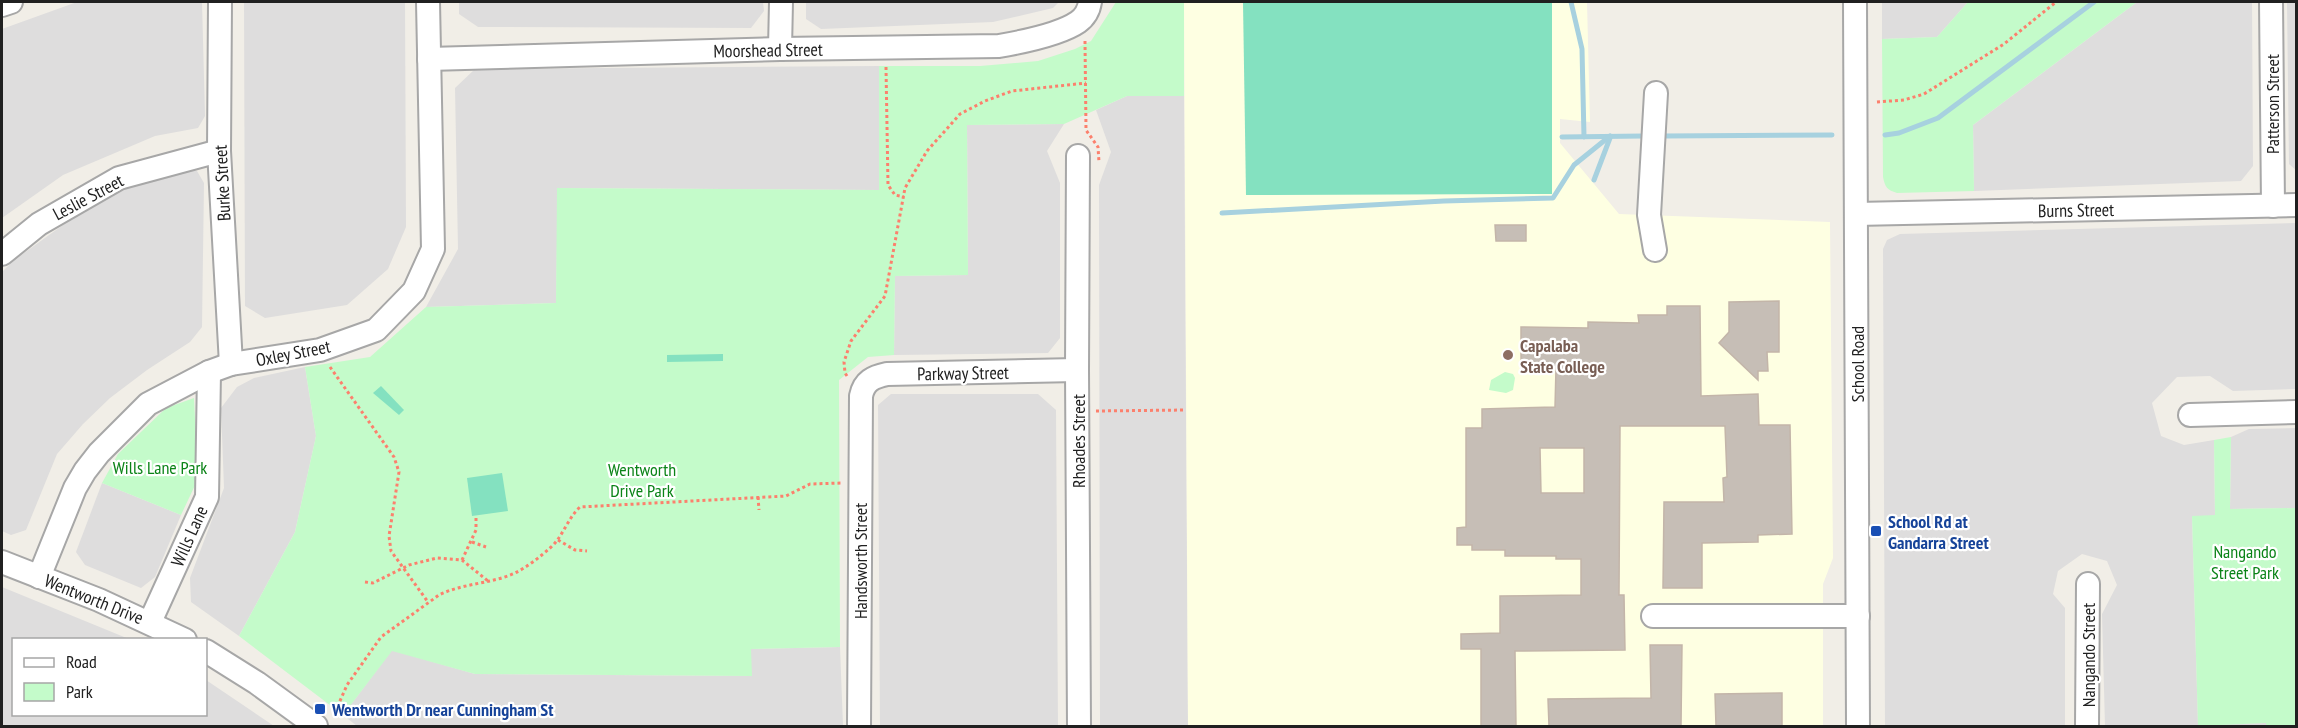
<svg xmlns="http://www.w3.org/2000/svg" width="2298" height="728" font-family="'PT Sans Narrow',sans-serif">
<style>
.residential{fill:#dedddd}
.education{fill:#feffe2}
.park{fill:#c4fbca}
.pitch{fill:#84e1c0}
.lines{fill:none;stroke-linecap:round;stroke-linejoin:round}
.stream{stroke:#a7d1df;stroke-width:5}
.building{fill:#c6beb6;stroke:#c3b5a9;stroke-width:1.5;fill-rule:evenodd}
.minor-casing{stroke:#a7a7a7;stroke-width:26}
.path{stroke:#fc806d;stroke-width:3;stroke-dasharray:3 3;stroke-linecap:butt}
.minor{stroke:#fff;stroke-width:22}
.education-dot{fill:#8d6e63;stroke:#fff;stroke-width:2}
.transit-dot{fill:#1a4fb4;stroke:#fff;stroke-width:2}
.labels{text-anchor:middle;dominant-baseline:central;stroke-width:4.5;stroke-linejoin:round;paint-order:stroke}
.street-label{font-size:18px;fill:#202020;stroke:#fff}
.education-label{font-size:18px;font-weight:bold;fill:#785e54;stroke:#fff;text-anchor:start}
.park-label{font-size:18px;fill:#0a8317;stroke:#fff}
.transit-label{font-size:18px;font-weight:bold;fill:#164399;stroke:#fff;text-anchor:start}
</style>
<rect width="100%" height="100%" fill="#f1eee7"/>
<g class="residential">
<polygon points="77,2 202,2 205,116 198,128 155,136 63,175 2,218 2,29"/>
<polygon points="244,2 405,2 406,227 388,269 347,305 265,318 245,306"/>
<polygon points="459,2 763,2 764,11 751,28 478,27 459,14"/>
<polygon points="806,2 1059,2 1053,8 993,22 821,29 806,19"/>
<polygon points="1882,2 1968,2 1937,37 1882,39"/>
<polygon points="2137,2 2252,2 2253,166 2241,181 1974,191 1973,125"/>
<polygon points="2287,2 2296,2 2296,170 2289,164"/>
<polygon points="879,66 879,190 558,188 556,303 426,307 458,249 455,88 475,69"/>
<polygon points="1127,96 1184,96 1188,726 1100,726 1099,185 1111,152 1096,110"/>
<polygon points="1064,124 1047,151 1060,183 1060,338 1048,353 894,355 895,276 968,275 967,125"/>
<polygon points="188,169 197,171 204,183 202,327 190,342 147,370 110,398 83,424 57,454 26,530 11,535 2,531 2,272 13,261 63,225 116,191 156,176"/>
<polygon points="2296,223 2296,389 2233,391 2210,376 2177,377 2152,403 2161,436 2184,445 2214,440 2215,516 2192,517 2198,725 2266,723 2266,726 2105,726 2102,614 2117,585 2107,561 2082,554 2058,571 2053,594 2065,608 2065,726 1885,726 1883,249 1887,240 1900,234"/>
<polygon points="305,367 316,436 295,532 239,636 191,602 190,578 224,488 221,408 237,387 254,378"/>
<polygon points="891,394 1038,394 1056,410 1058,726 880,726 878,405"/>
<polygon points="2296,428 2296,508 2230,509 2231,437 2249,429"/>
<polygon points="102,483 181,515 155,577 141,588 85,565 76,552"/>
<polygon points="2,587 129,639 14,640 14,714 206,714 206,680 274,726 2,726"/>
<polygon points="840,647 843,726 357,726 343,715 392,650 475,674 751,676 751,649"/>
</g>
<polygon class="education" points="1184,2 1587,2 1590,122 1560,119 1560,143 1619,214 1830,222 1833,558 1823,584 1823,726 1188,726"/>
<g class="park">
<polygon points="1116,2 1184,2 1184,96 1127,96 1064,124 967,125 968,275 895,276 894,355 868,357 839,380 840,647 751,649 752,676 475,674 392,651 343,715 239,636 295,532 316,436 305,367 370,357 426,307 556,303 557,188 879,190 879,66 980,66 1038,61 1075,49 1091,41"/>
<path d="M1968 2H2137L1973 125 1974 191 1897 193C1887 190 1885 187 1883 177L1882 39 1937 37Z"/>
<polygon points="1505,372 1513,374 1515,378 1513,390 1506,393 1489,390 1491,380"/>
<polygon points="194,398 198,479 181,515 102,483 118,454 166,408"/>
<polygon points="2231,437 2230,509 2296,508 2296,726 2266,726 2266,723 2198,726 2192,516 2215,515 2214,440"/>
</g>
<g class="pitch">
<polygon points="1243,2 1552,2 1552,194 1246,195"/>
<polygon points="723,354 723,361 667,362 667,355"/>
<polygon points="381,386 404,410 399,415 373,393"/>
<polygon points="502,473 508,511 472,516 467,478"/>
</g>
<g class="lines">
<g class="stream">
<polyline points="1571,2 1582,49 1584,137"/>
<polyline points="1885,135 1899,133 1938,118 2094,2"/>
<polyline points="1664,136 1832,135"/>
<polyline points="1562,137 1643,136"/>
<polyline points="1594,180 1610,138"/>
<polyline points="1222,213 1444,201 1553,198 1574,165 1610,136"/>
</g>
</g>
<g class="building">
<polygon points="1495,225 1526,225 1526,241 1496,241"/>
<polygon points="1779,301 1779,352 1767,352 1768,371 1758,371 1758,380 1719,343 1729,332 1729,302"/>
<path d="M1667 306H1700L1701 396 1758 394 1759 425H1790L1792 534 1758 535V542L1702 543V588H1663L1664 502H1724L1723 478 1727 477 1725 426H1620L1619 595H1624L1625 650 1515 651 1516 726H1481V649H1461V634L1500 633V596L1581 595V559H1556V556H1505V550H1472V545H1457V528L1466 527V428H1482V409L1555 407 1556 368H1521V327L1588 328V322L1639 323 1638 315H1667ZM1540 448H1584V493H1541Z"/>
<polygon points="1650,645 1682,645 1681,726 1549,726 1548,699 1651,698"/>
<polygon points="1782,693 1782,726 1716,726 1715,694"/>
</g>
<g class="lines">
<g class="minor-casing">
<g id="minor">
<polyline points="220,2 219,151 231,364"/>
<polyline points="1855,2 1858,726"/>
<polyline points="2271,2 2273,206"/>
<polyline points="2,5 11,2"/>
<polyline points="780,49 781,2"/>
<path d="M429 59 780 49 999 46C1022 42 1059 35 1078 22 1085 17 1089 9 1090 2"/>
<polyline points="1078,156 1077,370 1079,726"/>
<polyline points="1856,214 2296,205"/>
<polyline points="1655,250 1649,215 1656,93"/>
<polyline points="2,254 39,224 119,178 219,151"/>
<polyline points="2190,415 2296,412"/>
<polyline points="2,562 99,600 185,640"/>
<polyline points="39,577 75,488 85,471 99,453 148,404 209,372 231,364 320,350 376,330 414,291 433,249 428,2"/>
<polyline points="1653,616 1858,616"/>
<polyline points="150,622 207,497 209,372"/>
<polyline points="206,651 257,683 316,726"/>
<path d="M859 726 861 396C864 381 873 377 887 374L1077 370"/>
<polyline points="2087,726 2088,584"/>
</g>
</g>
<g class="path">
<polyline points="1085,41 1086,130 1098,147 1099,162"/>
<polyline points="886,67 888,185 895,195 904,197"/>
<polyline points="1877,102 1904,100 1924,94 2004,44 2056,2"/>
<polyline points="330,367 394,457 399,472 389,536 391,551 428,602"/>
<polyline points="847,376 845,373 844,362 851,341 885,296 905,188 927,151 960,114 985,101 1012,91 1086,83"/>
<polyline points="1096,411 1186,410"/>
<polyline points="758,497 759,510"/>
<polyline points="558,540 575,550 587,551"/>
<polyline points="472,542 486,547"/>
<polyline points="462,560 476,530 476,516"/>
<polyline points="365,582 373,583 409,565 437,558 462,560 488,581"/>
<path d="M335 712 347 685 381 637 439 595C463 583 491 584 515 573 527 567 540 557 550 548 563 537 567 519 580 507L786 496 810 484 842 483"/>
</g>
<use href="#minor" class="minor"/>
</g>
<circle class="education-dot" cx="1508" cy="355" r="6"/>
<g class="transit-dot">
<rect x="1870" y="525" width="12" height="12" rx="3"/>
<rect x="314" y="703" width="12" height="12" rx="3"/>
</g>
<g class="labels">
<g class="street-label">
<text transform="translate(768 50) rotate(-1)">Moorshead Street</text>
<text transform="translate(2272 104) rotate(-90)">Patterson Street</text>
<text transform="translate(222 183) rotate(-93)">Burke Street</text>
<text transform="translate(88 197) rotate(-28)">Leslie Street</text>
<text transform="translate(2076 210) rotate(-1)">Burns Street</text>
<text transform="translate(293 353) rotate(-11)">Oxley Street</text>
<text transform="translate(1857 364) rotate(-90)">School Road</text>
<text transform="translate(963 373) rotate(-1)">Parkway Street</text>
<text transform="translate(1078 441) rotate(-90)">Rhoades Street</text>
<text transform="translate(189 536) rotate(-66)">Wills Lane</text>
<text transform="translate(860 561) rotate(-90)">Handsworth Street</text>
<text transform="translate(94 599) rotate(22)">Wentworth Drive</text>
<text transform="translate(2088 655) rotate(-90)">Nangando Street</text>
</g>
<g class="education-label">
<text x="1520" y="345">Capalaba<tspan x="1520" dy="21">State College</tspan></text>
</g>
<g class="park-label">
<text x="160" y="467">Wills Lane Park</text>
<text x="642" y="469">Wentworth<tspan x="642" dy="21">Drive Park</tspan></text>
<text x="2245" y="551">Nangando<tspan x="2245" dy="21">Street Park</tspan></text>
</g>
<g class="transit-label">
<text x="1888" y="521">School Rd at<tspan x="1888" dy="21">Gandarra Street</tspan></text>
<text x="332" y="709">Wentworth Dr near Cunningham St</text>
</g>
</g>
<rect width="2298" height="728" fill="none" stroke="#202020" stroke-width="6"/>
<rect x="12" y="638" width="195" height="78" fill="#ffffff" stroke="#a6a6a6" stroke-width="1.5"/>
<rect x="24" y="658" width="30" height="9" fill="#ffffff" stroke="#a6a6a6" stroke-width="1.5"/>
<text x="66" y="668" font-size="18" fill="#202020">Road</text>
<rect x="24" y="683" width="30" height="18" fill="#c4fbca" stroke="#a6a6a6" stroke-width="1.5"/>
<text x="66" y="698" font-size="18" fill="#202020">Park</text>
</svg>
